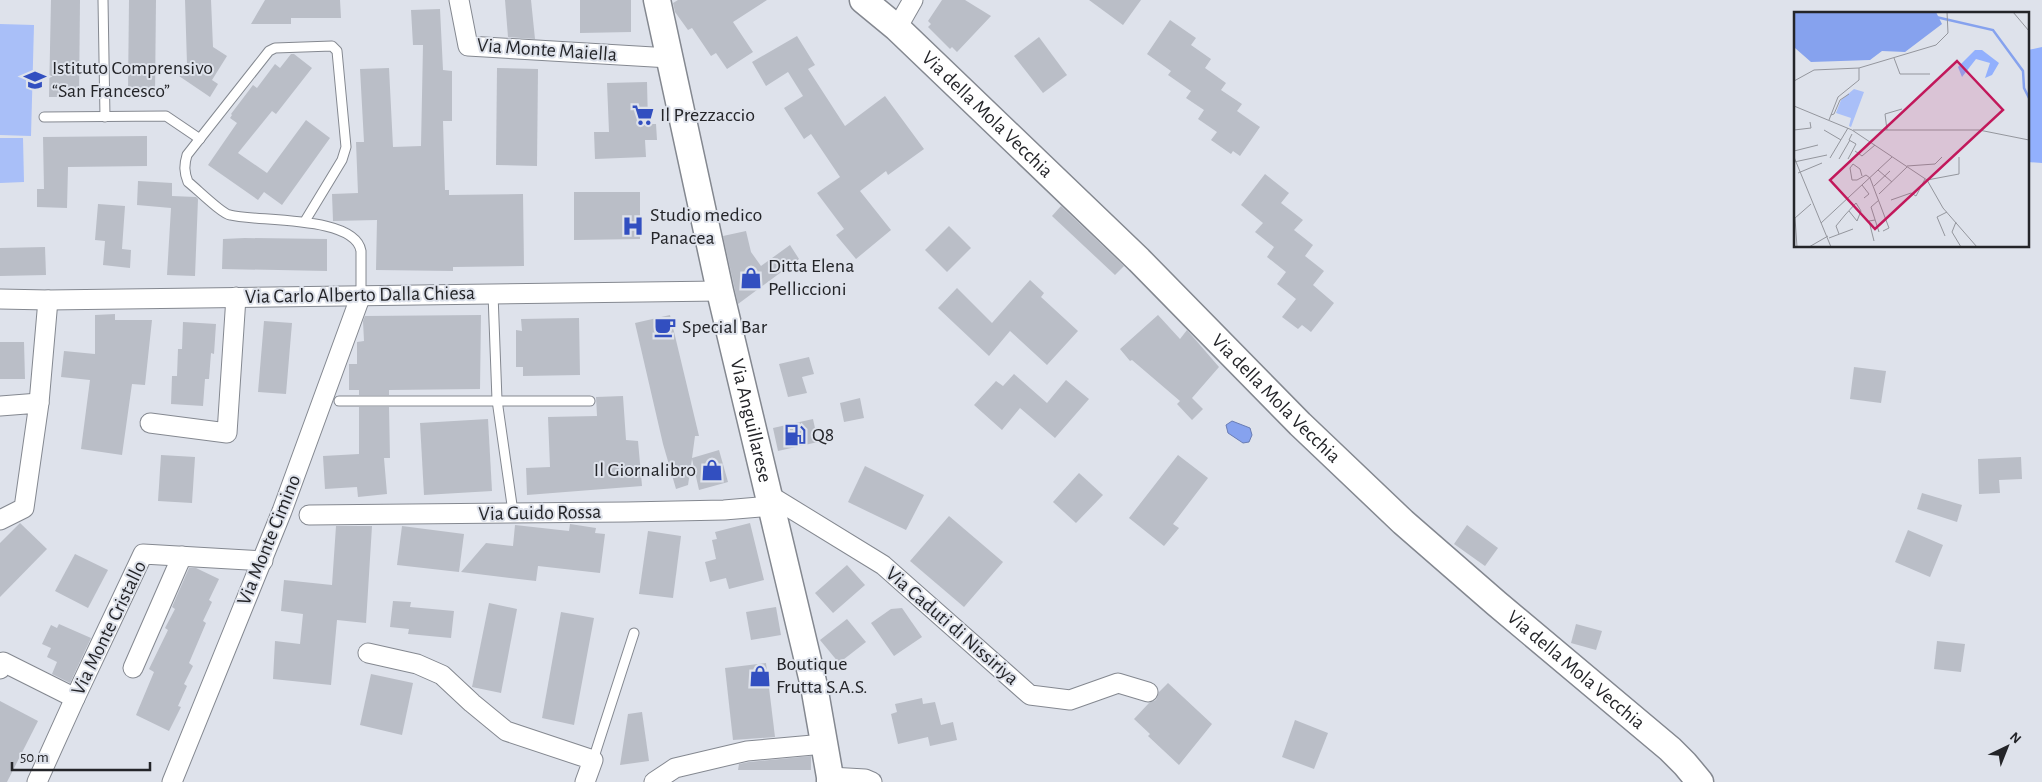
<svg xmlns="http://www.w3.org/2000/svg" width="2042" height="782" font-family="'Alegreya Sans',sans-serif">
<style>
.green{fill:#a9bff8}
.forest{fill:#92b0fd}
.water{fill:#86a2ee;stroke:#697cb3}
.building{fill:#babec7}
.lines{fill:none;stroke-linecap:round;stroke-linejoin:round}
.lane-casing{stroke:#848890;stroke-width:11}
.street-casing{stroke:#848890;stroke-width:21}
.secondary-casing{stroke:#848890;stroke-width:29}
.lane{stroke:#fff;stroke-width:9}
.street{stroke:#fff;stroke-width:19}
.secondary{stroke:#fff;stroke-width:26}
.labels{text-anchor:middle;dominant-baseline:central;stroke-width:4;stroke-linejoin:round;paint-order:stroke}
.street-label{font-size:20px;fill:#242529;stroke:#dee2eb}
.poi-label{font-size:20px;fill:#242529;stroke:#dee2eb;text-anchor:start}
.inset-river{fill:none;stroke:#86a2ee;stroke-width:2.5}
.inset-road{fill:none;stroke:#94969d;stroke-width:1}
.view{fill:#c2185b;fill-opacity:0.15;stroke:#c2185b;stroke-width:2.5}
.inset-edge{fill:none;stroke:#242529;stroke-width:2.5}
</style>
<rect width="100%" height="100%" fill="#dee2eb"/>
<g class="green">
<polygon points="0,24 34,25 31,136 0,135"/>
<polygon points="0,138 23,138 24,182 0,183"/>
</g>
<polygon class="forest" points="2042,47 2042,163 2028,162 2028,50"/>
<polygon class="water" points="1232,421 1250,428 1252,435 1249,442 1243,443 1228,433 1226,425"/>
<g class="building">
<polygon points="51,0 80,0 79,97 49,97"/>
<polygon points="129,0 156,0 155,93 128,92"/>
<polygon points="185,0 211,0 213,47 227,56 212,80 218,84 210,97 179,76 187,64"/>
<polygon points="265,0 340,0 341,18 291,18 291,24 251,24"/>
<polygon points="505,0 531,0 535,39 508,37"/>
<polygon points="580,0 631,0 631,32 580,33"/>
<polygon points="678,0 767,0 733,22 753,52 727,69 716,53 711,56 692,28 688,30 675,12 673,3"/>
<polygon points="942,0 965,0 991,16 957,52 952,47 950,49 928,27 931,24 928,21"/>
<polygon points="1089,0 1141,0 1123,25"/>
<polygon points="440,9 443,70 452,71 452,121 443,121 445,190 449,190 449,195 523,194 524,266 453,267 453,271 376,270 377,220 333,221 332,194 358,193 356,142 364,142 360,69 389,68 393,147 421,146 423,45 413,45 411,10"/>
<polygon points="1170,20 1196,38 1191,45 1211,59 1205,68 1226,83 1221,90 1242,104 1237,111 1260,127 1240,156 1233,151 1231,154 1211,140 1217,132 1198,119 1204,110 1186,98 1191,91 1168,75 1171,71 1147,54"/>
<polygon points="797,36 815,65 808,69 845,126 885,96 924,149 888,175 886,171 860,191 891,230 856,259 836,235 844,229 817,193 840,177 811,134 804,139 784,108 803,96 788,72 766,86 752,62"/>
<polygon points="1039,37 1067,75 1043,93 1014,56"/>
<polygon points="291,54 294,54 312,68 276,114 272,111 238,153 267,173 306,120 330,138 282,205 264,192 258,200 208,165 237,123 230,118 232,115 231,114 253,85 257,88 275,64 280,68"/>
<polygon points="497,68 538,69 537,166 496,165"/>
<polygon points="647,82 648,124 656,124 657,140 645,140 646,157 595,159 594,132 609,132 607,83"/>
<polygon points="147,136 147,166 68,167 67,208 37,207 37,189 44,189 43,137"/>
<polygon points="1265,174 1289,193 1281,203 1303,220 1294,230 1313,245 1305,256 1324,271 1313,285 1334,303 1311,332 1302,325 1298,329 1282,317 1296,299 1277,284 1286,272 1267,257 1274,247 1255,232 1263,223 1241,205"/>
<polygon points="138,181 172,183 172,196 196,197 198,199 195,276 167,275 171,208 137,205"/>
<polygon points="574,192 640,192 640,239 574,240"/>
<polygon points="98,204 125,206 122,249 131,250 130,268 103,265 105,241 95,240"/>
<polygon points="1061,206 1124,266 1115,275 1052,216"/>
<polygon points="949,226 971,248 947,272 925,250"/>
<polygon points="746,231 751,252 761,266 790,245 799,259 738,304 723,236"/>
<polygon points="245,238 327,239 327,271 222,269 223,239"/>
<polygon points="45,247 46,275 0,276 0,248"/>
<polygon points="1030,280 1044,293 1041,297 1078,331 1047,365 1010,331 989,356 938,308 957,288 992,323"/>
<polygon points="115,314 115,320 152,320 145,385 132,384 122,455 81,449 90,380 61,377 64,351 95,354 95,315"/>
<polygon points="481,315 480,389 389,390 389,395 359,395 359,390 349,390 349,364 357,364 357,342 364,341 363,321 365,316"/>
<polygon points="670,315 699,436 695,436 692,458 719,450 728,482 699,490 692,459 688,485 676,489 663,444 635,323"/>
<polygon points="1158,315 1180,339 1187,330 1219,367 1192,398 1203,409 1192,420 1177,404 1180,401 1132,360 1130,361 1120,349"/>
<polygon points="579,318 580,375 523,376 523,367 516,367 516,330 522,331 521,319"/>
<polygon points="264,321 292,323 286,394 258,392"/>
<polygon points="183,322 216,324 214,354 211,353 209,379 205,379 203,406 171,404 172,376 177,376 178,349 182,349"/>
<polygon points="0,342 24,342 25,379 0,379"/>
<polygon points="809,357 814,374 802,377 807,393 788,397 779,364"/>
<polygon points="1854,367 1886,371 1881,403 1850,399"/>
<polygon points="1014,374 1047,403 1066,380 1089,399 1055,438 1020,408 1002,430 974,405 996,381 1003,386"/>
<polygon points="623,396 626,440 638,441 642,486 527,495 526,468 550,467 548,417 597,416 596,397"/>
<polygon points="860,398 864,418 844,422 840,403"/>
<polygon points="359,407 389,407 390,458 384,458 387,494 358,497 357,487 325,489 323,456 359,454"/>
<polygon points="488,419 492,491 424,495 420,423"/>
<polygon points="813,419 818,442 778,451 773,428"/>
<polygon points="161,455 195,457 192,503 158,501"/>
<polygon points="1178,455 1208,478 1173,524 1179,528 1164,546 1129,518"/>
<polygon points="2021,457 2022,479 1999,480 2000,493 1979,494 1978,459"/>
<polygon points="865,466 924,495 906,530 848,502"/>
<polygon points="1079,473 1103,495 1076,523 1053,502"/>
<polygon points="1922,493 1962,505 1957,522 1917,509"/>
<polygon points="949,516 1003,562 964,607 910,561"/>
<polygon points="20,523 47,549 0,597 0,543"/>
<polygon points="750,523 764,580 729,589 726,578 710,582 705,562 716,559 712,540 717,539 715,532"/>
<polygon points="570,524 596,528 595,533 605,534 600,573 538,566 536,581 461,572 486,543 513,546 515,525 569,531"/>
<polygon points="1467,525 1498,548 1485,566 1454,544"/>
<polygon points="336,526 372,526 366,623 337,620 331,685 273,679 275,641 300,644 303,614 281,611 284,580 332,585"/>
<polygon points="402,526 464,534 459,572 397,565"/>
<polygon points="1908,530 1943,545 1930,577 1895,562"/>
<polygon points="648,531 681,536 673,598 639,594"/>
<polygon points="75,554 108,570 88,608 55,591"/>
<polygon points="847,565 865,585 833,613 815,593"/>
<polygon points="189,568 196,568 219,579 209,600 212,602 203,621 206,623 189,663 193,666 184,684 187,686 178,706 181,707 169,731 136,715 154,672 149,669 168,630 165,628 175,609 172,607"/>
<polygon points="393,601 411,602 410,607 454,611 451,638 408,634 409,629 390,627"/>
<polygon points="489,603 517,609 501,693 472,687"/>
<polygon points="776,607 781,635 751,640 746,612"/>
<polygon points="902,608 922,637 894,656 871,623 891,609"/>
<polygon points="561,612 594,618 574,725 542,718"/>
<polygon points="847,619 866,642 839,663 820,640"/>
<polygon points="59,624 91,638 70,683 52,674 57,662 47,657 51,648 42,644 51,625 57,628"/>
<polygon points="1576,624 1602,631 1596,650 1571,643"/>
<polygon points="1937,641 1965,644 1961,672 1934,669"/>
<polygon points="766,663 775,737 733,740 725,668"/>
<polygon points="371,674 413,683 402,735 360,725"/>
<polygon points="1168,683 1212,724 1179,765 1148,736 1150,734 1134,719 1149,703 1156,700 1159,692"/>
<polygon points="922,698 923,704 935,702 941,725 953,722 957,740 930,746 928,737 898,744 891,714 897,712 895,704"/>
<polygon points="0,701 38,721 7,782 0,782"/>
<polygon points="642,712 649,761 620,765 628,714"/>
<polygon points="1295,720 1328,733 1314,769 1282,757"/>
<polygon points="811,756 811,770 738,770 739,764 749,762"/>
</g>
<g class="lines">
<g class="lane-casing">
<g id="lane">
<polyline points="103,0 105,117"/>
<polyline points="44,117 166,116 200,139"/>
<path d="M305 221 342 160 346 147 337 51 332 46 275 48 269 51 187 155C184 165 184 172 188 182 196 188 222 214 230 215 256 222 355 215 361 251V295"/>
<polyline points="493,294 497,400 513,512"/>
<polyline points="339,401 590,401"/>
<polyline points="593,760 634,633"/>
</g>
</g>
<g class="street-casing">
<g id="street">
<polyline points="459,0 468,46 670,58"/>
<polyline points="897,28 913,0"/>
<polyline points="0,299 48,300 720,291"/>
<polyline points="39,403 48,300"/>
<polyline points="0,406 39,403 24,508 0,520"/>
<polyline points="150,423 227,433 236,297"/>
<polyline points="769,495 883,565 1030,695 1070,700 1118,683 1148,692"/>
<polyline points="309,515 627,512 724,510 771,506"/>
<polyline points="368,653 417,664 442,675 472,703 506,731 593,760 585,782"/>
<polyline points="133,668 182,556"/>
<polyline points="0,669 3,662 75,698"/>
<polyline points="830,777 865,779 872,782"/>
<polyline points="37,782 75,698 143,554 263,561"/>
<polyline points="172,782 282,511 361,295"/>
<polyline points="654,782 675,768 747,751 824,744"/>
</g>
</g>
<g class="secondary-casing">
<g id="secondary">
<path id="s1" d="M657 0 720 291 814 686 830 777V782"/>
<path id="s2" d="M863 0 897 28 1139 260 1300 424 1403 522 1496 603 1670 749 1685 764 1700 782"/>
</g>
</g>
<use href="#lane" class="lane"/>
<use href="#street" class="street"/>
<use href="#secondary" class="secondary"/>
</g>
<defs>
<g id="school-bare" transform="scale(1.725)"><path d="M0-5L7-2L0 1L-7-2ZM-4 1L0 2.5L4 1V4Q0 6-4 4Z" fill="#324fc0" stroke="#dee2eb" stroke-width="2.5" paint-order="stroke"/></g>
<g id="supermarket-bare" transform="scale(1.725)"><path d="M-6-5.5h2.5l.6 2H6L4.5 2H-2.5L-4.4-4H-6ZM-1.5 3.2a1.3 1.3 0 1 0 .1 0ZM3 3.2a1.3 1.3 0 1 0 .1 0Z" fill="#324fc0" stroke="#dee2eb" stroke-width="2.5" paint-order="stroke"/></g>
<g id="hospital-bare" transform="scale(1.725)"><path d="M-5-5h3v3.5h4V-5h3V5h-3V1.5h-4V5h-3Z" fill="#324fc0" stroke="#dee2eb" stroke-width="2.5" paint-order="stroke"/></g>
<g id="shop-bare" transform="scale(1.725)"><path d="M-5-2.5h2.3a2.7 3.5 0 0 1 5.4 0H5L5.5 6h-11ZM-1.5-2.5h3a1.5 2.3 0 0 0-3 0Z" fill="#324fc0" stroke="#dee2eb" stroke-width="2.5" paint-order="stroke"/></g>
<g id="cafe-bare" transform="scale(1.725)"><path d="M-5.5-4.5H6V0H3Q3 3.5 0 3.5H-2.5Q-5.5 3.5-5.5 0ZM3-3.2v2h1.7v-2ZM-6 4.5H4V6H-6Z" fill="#324fc0" stroke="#dee2eb" stroke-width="2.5" paint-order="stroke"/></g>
<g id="fuel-bare" transform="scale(1.725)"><path d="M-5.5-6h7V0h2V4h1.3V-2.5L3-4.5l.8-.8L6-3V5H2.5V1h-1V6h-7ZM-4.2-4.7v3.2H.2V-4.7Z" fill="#324fc0" stroke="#dee2eb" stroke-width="2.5" paint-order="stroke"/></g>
</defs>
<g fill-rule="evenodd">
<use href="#school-bare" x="35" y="80"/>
<use href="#supermarket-bare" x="643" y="115"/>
<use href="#hospital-bare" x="633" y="226"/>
<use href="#shop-bare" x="751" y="278"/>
<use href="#cafe-bare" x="665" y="327"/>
<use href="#fuel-bare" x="795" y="435"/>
<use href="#shop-bare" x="712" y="470"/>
<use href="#shop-bare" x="760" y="676"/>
</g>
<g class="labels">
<g class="street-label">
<text transform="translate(547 50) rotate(4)">Via Monte Maiella</text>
<text stroke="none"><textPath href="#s2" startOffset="169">Via della Mola Vecchia</textPath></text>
<text transform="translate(360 295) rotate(-1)">Via Carlo Alberto Dalla Chiesa</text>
<text stroke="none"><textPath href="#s2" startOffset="574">Via della Mola Vecchia</textPath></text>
<text stroke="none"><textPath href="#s1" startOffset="431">Via Anguillarese</textPath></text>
<text transform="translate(540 513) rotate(-1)">Via Guido Rossa</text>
<text transform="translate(269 540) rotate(-68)">Via Monte Cimino</text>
<text transform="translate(952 626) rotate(41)">Via Caduti di Nissiriya</text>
<text transform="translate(109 628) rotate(-64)">Via Monte Cristallo</text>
<text stroke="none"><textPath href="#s2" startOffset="979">Via della Mola Vecchia</textPath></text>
</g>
<g class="poi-label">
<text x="52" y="68">Istituto Comprensivo<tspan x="52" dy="23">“San Francesco”</tspan></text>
<text x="660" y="115">Il Prezzaccio</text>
<text x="650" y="215">Studio medico<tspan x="650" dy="23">Panacea</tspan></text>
<text x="768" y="266">Ditta Elena<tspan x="768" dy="23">Pelliccioni</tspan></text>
<text x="682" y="327">Special Bar</text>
<text x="812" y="435">Q8</text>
<text x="696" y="470" text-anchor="end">Il Giornalibro</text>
<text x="776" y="664">Boutique<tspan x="776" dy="23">Frutta S.A.S.</tspan></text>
</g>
</g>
<g transform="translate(1794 12)">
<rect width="235" height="235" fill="#dee2eb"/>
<path d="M60 77 70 80 57 115 55 114 57 106 42 101 47 88Z" fill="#a9bff8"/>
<path d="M181 38H188L205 51 198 63 191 66 196 51 182 47 168 65 164 55Z" fill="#92b0fd"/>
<path d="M0 0H142L148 12 111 40 88 39 76 48 17 50 1 36Z" fill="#86a2ee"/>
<path class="inset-river" d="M142 5 199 18 229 59 230 76 235 86"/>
<path class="inset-road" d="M219 0 235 19M100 46 106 62H136M0 69 20 58 65 56 142 33 154 21 153 0M0 94 58 118 133 168 149 196 183 235M37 103 40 102 46 88 55 82M35 108 44 85 65 68V56M0 118 17 116 16 110M30 118 47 128M59 118H185L235 128M93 118 91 102 108 97M0 139 24 133M61 139 68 144 81 133M0 145 37 235M36 146 54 116M45 147 56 128M54 147 62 132 55 128 58 122M0 150 33 143M113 154 141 152 148 145M84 158 98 170M4 161 28 151M68 164 66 157 59 152 56 156 58 168H63L72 163 76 166 95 216 89 219M133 168 165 162V145M68 173 75 182 70 186M80 174 96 159M117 181 122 184 131 167M85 182 113 155M85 188 77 195 85 220M97 188 117 181M162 210 158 220 167 235M27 211 98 145M45 222 42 214 51 203 62 191 67 199 63 209 55 199M151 224 143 205 153 200M35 226 59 217M80 229 75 209 81 208M3 235 1 206 17 192M15 235 34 224"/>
<path class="view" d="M163 49 209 98 81 217 36 168Z"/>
<rect width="235" height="235" class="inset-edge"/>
</g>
<g transform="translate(2007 747) rotate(43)" stroke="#dee2eb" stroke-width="4" paint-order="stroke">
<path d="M0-4L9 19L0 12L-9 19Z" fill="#242529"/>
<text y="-8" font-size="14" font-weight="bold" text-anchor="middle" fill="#242529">N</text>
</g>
<path d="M12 762v8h138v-8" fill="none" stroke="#242529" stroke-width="2.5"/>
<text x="20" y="762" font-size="15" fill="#242529" stroke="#dee2eb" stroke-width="4" paint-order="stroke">50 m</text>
</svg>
